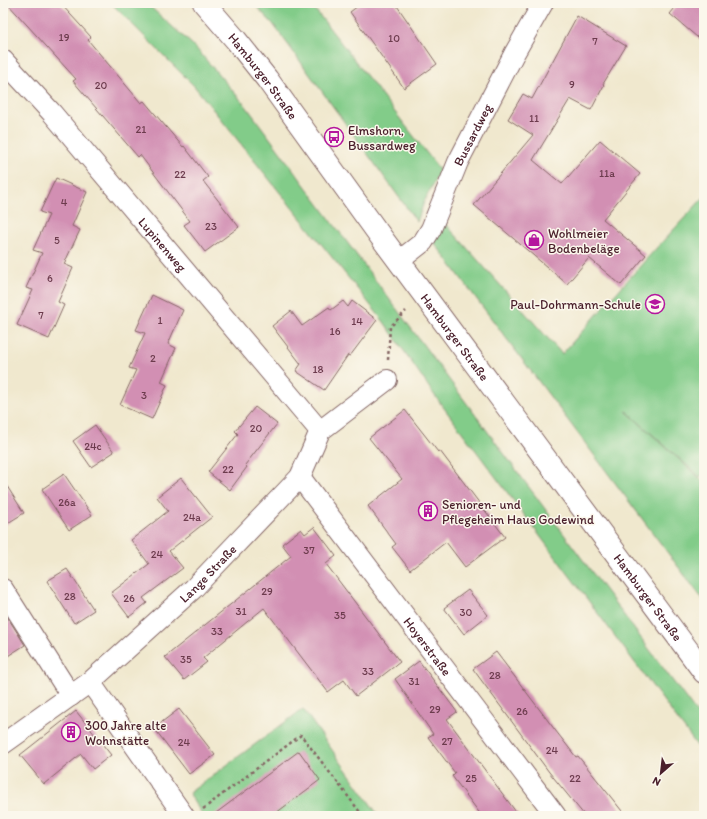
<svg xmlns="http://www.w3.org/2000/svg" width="707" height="819" font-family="Itim,sans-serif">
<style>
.green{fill:#82cc89;stroke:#66765a}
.building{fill:#d28fb3}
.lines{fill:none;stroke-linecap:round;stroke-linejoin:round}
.minor-casing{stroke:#846564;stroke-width:22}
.primary-casing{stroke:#846564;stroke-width:24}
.path{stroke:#846564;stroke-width:2.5;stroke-dasharray:3 3;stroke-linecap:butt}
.minor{stroke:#fff;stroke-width:20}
.primary{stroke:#fff;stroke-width:22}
.labels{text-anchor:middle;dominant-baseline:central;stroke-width:3;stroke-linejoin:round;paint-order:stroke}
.number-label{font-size:11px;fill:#6c3b4d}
.street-label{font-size:13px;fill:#4a1f2b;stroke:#fbf7ec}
.poi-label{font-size:13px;fill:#4a1f2b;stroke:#fbf7ec;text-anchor:start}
</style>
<rect width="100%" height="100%" fill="#fbf7ec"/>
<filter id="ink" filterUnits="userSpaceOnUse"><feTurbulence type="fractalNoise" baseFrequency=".025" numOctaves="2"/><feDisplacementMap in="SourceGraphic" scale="8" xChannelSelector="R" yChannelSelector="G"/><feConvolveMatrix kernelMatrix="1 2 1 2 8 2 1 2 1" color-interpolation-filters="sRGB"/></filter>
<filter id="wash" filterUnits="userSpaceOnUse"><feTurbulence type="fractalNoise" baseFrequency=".012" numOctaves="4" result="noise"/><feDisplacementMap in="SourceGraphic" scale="16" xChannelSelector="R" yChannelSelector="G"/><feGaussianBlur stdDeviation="0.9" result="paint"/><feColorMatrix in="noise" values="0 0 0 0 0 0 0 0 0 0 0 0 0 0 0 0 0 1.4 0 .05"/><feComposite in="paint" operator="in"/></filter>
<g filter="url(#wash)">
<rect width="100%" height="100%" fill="#f0e8ce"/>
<g class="green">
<polygon points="111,3 146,3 194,46 246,106 704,723 704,755 435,396 384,322 195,87"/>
<polygon points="253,3 310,3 440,170 424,202 417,222 273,24"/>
<polygon points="704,197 704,473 700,477 626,411 704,482 704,601 433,241 443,221 562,354 650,255"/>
<polygon points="303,709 379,816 203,816 189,793"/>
</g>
<g id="blocks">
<g class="building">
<polygon points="7,3 60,3 91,37 88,40 141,103 144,101 183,147 184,146 208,177 203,181 239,227 205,252 184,225 190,221 140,155 138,157 73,81 76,79"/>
<polygon points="362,3 395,3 437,64 404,88 350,12"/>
<polygon points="679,3 704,3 704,43 670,14"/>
<polygon points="577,16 626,46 603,84 604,85 591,110 570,99 533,160 562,184 600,140 640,174 603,219 646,255 621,285 589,258 567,284 474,205 533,135 508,119 523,94 532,99"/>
<polygon points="56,178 87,192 72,226 80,230 64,264 73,268 58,302 64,305 49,339 17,325 33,290 26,288 42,253 33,250 49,215 40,212"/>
<polygon points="152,295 183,310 168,344 176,348 161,382 167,385 152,419 120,405 136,370 129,368 145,333 136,330"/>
<polygon points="343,301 348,307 352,301 377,320 350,356 348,355 324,390 296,371 301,364 272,326 291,311 302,326 329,307 331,310"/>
<polygon points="255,407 277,424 245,465 247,467 230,490 208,472 238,434 235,431"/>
<polygon points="405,410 438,452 440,451 505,537 465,567 446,542 410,570 392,547 396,544 368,506 402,479 369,438"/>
<polygon points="95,425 114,452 91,467 73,441"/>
<polygon points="64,474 92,515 69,530 42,489"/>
<polygon points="181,478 212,517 169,551 183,568 143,598 147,603 129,617 111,593 149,564 131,540 168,511 157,497"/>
<polygon points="3,480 24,513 3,526"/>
<polygon points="314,527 336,556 326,564 400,662 356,696 344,680 328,692 264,608 203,658 207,662 184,680 165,657 291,556 282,544 301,529 305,534"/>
<polygon points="67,569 94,610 74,623 47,581"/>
<polygon points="468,590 488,615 464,634 444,608"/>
<polygon points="3,610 25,645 3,659"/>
<polygon points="496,652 555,730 576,757 578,756 626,816 585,816 549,772 473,669"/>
<polygon points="419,661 457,712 447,719 519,816 479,816 481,815 452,776 455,773 428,737 433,734 395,679"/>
<polygon points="179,709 215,755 189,774 154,728"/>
<polygon points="76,711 111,755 93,769 81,754 44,784 20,755"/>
<polygon points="299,751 320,780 272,816 212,816"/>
</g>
</g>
</g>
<g filter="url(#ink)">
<use href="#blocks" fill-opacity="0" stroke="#846564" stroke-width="1"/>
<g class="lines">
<g class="minor-casing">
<g id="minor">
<path id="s1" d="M3 60 52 113 320 431"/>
<path id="s2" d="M399 261 423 242 431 229 458 162 514 54 543 3"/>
<path id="s3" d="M300 477 556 816"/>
<polyline points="3,589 71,696"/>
<polyline points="90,682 184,816"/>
<path id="s4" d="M3 744 90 682 193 589 300 477 320 431 387 380"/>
</g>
</g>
<g class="primary-casing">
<g id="primary">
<path id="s5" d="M204 3 236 40 267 79 381 237 704 672"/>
</g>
</g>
<g class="path">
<polyline points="388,360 390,327 406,311"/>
<polyline points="203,809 301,735 363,816"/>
</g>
<use href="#minor" class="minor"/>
<use href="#primary" class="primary"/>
</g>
</g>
<defs>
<g id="bus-ring" transform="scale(1)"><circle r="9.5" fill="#fbf7ec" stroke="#b5179e" stroke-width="1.5"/><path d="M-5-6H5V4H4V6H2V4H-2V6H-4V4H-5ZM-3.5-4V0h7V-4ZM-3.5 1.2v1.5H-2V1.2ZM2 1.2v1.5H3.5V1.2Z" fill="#b5179e"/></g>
<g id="shop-ring" transform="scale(1)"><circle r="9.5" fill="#fbf7ec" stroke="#b5179e" stroke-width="1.5"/><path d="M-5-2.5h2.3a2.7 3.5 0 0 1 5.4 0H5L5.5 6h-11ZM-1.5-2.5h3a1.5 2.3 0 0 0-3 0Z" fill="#b5179e"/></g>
<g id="school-ring" transform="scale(1)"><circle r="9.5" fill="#fbf7ec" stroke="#b5179e" stroke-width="1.5"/><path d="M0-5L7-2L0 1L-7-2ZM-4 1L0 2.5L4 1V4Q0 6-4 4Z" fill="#b5179e"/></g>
<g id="building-ring" transform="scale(1)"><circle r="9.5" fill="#fbf7ec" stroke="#b5179e" stroke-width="1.5"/><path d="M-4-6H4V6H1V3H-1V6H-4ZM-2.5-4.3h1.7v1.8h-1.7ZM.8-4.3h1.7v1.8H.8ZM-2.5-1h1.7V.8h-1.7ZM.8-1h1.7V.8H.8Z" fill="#b5179e"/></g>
</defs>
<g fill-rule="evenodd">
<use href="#bus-ring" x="334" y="137"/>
<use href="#shop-ring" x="534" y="240"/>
<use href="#school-ring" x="655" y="304"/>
<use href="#building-ring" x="428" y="511"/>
<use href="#building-ring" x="71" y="732"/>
</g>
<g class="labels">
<g class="number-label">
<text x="64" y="37">19</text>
<text x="394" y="38">10</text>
<text x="595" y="41">7</text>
<text x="572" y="84">9</text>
<text x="101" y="85">20</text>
<text x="534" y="118">11</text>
<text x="141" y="129">21</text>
<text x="607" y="173">11a</text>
<text x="180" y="174">22</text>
<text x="64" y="202">4</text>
<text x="211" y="226">23</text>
<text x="57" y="240">5</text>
<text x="50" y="278">6</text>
<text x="41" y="315">7</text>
<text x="160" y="320">1</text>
<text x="357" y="321">14</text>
<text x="335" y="331">16</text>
<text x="153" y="358">2</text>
<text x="318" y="369">18</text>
<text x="144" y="395">3</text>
<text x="256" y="428">20</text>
<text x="93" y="446">24c</text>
<text x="228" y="469">22</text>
<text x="67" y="502">26a</text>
<text x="192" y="517">24a</text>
<text x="309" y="550">37</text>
<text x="157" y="554">24</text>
<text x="267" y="591">29</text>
<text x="70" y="596">28</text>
<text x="129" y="598">26</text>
<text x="241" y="611">31</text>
<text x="466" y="612">30</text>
<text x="340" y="615">35</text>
<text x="217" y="631">33</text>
<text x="186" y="659">35</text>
<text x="368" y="671">33</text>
<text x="495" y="675">28</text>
<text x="414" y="681">31</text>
<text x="435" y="709">29</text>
<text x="522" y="711">26</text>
<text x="447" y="741">27</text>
<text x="184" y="742">24</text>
<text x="552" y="750">24</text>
<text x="471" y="778">25</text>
<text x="575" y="778">22</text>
</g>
<g class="street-label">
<text stroke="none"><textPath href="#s5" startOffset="94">Hamburger Straße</textPath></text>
<text stroke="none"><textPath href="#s2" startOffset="149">Bussardweg</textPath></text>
<text stroke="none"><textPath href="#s1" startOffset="244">Lupinenweg</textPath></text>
<text stroke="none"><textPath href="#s5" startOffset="418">Hamburger Straße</textPath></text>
<text stroke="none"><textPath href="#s4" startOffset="267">Lange Straße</textPath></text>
<text stroke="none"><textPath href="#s5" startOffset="742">Hamburger Straße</textPath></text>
<text stroke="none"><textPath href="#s3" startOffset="212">Hoyerstraße</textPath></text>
</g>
<g class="poi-label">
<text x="348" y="130">Elmshorn,<tspan x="348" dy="15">Bussardweg</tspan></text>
<text x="548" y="233">Wohlmeier<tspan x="548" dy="15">Bodenbeläge</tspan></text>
<text x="641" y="304" text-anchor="end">Paul-Dohrmann-Schule</text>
<text x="442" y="504">Senioren- und<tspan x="442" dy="15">Pflegeheim Haus Godewind</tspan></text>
<text x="85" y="725">300 Jahre alte<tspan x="85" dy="15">Wohnstätte</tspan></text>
</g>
</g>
<rect width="707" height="819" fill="none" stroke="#fbf7ec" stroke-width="16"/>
<g transform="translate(661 773) rotate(208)" stroke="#fbf7ec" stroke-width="3" paint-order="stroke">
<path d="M0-3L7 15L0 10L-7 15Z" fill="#4a1f2b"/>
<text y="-6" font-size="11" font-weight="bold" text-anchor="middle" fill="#4a1f2b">N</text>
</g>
</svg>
